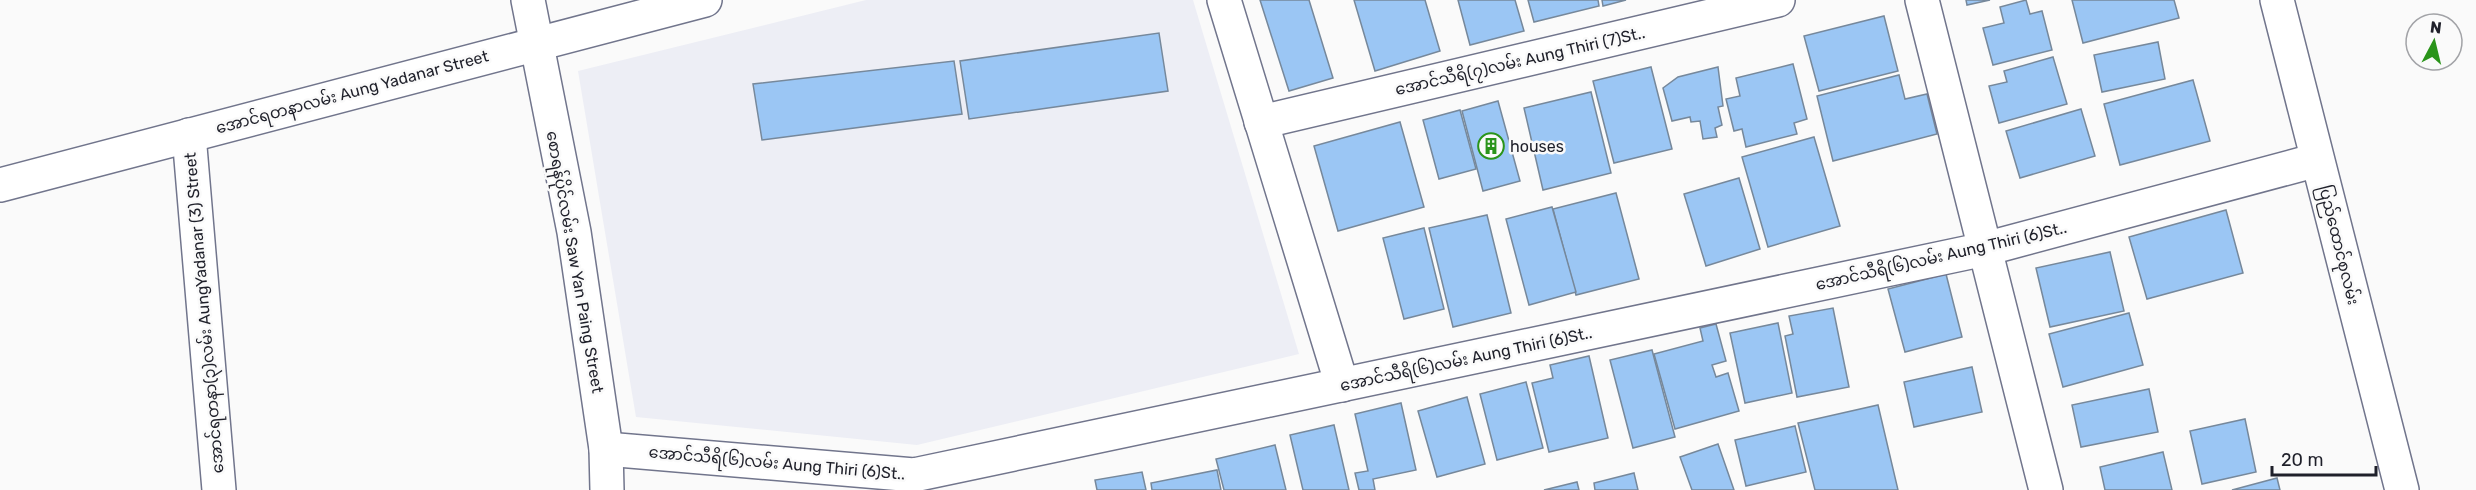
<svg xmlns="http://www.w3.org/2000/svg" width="2476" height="490" font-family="Rubik,'Noto Sans Myanmar',sans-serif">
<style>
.built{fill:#edeef5}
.building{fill:#9bc6f4;stroke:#76889b;stroke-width:1.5}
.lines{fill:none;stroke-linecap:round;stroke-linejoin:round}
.minor-casing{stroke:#71758c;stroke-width:36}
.major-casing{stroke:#71758c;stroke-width:36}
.minor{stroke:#fff;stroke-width:33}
.major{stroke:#fff;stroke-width:33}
.labels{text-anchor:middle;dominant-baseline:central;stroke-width:5;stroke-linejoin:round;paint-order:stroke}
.street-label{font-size:16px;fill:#1f202a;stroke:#fafafa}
.poi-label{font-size:16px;fill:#1f202a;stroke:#fafafa;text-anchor:start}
</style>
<rect width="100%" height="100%" fill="#fafafa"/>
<polygon class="built" points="866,0 1193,0 1299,354 917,445 636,417 578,71"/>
<g class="building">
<polygon points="1260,0 1309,0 1333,78 1289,91"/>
<polygon points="1354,0 1425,0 1440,51 1375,71"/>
<polygon points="1458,0 1515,0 1524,31 1470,45"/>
<polygon points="1528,0 1598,0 1599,6 1534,22"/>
<polygon points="1602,0 1626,0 1603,6"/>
<polygon points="1966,0 1990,0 1967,5"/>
<polygon points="2026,0 2030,14 2042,11 2052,50 1993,65 1983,28 2004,23 2000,7"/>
<polygon points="2072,0 2174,0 2179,18 2083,43"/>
<polygon points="1884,16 1898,71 1819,91 1804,36"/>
<polygon points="1159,33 1168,91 969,119 960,61"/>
<polygon points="2158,42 2165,79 2102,92 2094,55"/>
<polygon points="2053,57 2067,104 1999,123 1989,86 2007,82 2004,71"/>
<polygon points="954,61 962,114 762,140 753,84"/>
<polygon points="1793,64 1807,119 1794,123 1797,134 1746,147 1742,129 1734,131 1726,99 1740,96 1736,78"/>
<polygon points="1651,67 1672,149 1614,163 1593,81"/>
<polygon points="1718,67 1723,106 1718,107 1722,125 1715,128 1717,137 1703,139 1700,121 1691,122 1690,117 1672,121 1663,88 1678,77"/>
<polygon points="1899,75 1905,99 1927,94 1937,134 1833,161 1817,96"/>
<polygon points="2193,80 2210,141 2120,165 2104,104"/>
<polygon points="1591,92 1611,173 1543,190 1524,108"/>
<polygon points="1498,101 1520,181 1483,191 1462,111"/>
<polygon points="2081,109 2095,156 2020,178 2006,131"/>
<polygon points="1460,110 1476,169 1439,179 1423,120"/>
<polygon points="1400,122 1424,207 1338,231 1314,146"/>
<polygon points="1814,137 1840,226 1768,247 1742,157"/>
<polygon points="1739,178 1760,249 1706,266 1684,194"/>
<polygon points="1616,193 1639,279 1576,295 1553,209"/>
<polygon points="1552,207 1576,292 1529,305 1506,219"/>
<polygon points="2226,210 2243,273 2147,299 2129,237"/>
<polygon points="1487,215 1511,313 1453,327 1429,228"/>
<polygon points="1424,228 1444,309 1404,319 1383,238"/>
<polygon points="2110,252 2124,311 2050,327 2036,268"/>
<polygon points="1946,274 1962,337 1905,352 1888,289"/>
<polygon points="1833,308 1849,387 1797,397 1785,336 1793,334 1789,316"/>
<polygon points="2129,313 2143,365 2063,387 2049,334"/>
<polygon points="1778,323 1792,393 1745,403 1730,333"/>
<polygon points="1716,324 1726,361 1712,365 1716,377 1728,373 1739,411 1675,429 1654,354 1703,341 1700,328"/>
<polygon points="1652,350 1675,437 1633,448 1610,360"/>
<polygon points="1589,356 1608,438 1549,452 1532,383 1553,378 1550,365"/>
<polygon points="1972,367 1982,412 1914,427 1904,382"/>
<polygon points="1526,382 1543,448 1497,460 1480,394"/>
<polygon points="2149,389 2158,432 2081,447 2072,405"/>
<polygon points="1467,397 1485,464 1437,477 1418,411"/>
<polygon points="1401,403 1416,470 1373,479 1375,490 1359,490 1355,473 1368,471 1355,414"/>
<polygon points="1878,405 1898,490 1815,490 1798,423"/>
<polygon points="2245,419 2256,472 2202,484 2190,431"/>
<polygon points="1334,425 1349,490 1303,490 1290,435"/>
<polygon points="1795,426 1806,472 1746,486 1735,440"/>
<polygon points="1718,444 1734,490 1692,490 1680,457"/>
<polygon points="1275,445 1286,490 1224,490 1216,459"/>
<polygon points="2163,452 2172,490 2105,490 2100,467"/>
<polygon points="1217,470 1221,490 1152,490 1151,483"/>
<polygon points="1142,472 1146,490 1097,490 1095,480"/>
<polygon points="1634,473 1638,490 1595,490 1594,483"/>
<polygon points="2277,478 2280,490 2232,490"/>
<polygon points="1577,482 1579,490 1544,490"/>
</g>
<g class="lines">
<g class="minor-casing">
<g id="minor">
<polyline points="528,0 574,232 606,449 607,490"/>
<polyline points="1224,0 1342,385"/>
<polyline points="1922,0 2046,490"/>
<polyline points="1261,122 1778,0"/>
<polyline points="189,135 219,490"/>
<polyline points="0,185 705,0"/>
<polyline points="606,449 914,475 1985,249 2317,160"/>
</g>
</g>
<g class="major-casing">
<polyline id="major" points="2277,0 2402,490"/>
</g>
<use href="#minor" class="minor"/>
<use href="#major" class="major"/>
</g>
<defs>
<g id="building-ring" transform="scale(1.35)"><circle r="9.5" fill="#fafafa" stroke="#2a941a" stroke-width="1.5"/><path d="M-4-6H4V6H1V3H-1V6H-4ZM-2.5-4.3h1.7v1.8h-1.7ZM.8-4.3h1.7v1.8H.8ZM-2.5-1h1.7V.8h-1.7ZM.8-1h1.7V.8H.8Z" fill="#2a941a"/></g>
</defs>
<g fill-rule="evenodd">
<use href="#building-ring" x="1491" y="146"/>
</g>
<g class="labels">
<g class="street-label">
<text transform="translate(1520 61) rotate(-13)">အောင်သီရိ(၇)လမ်း Aung Thiri (7)St..</text>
<text transform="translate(352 92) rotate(-15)">အောင်ရတနာလမ်း Aung Yadanar Street</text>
<text transform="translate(2339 245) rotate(76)">ပြည်ထောင်စုလမ်း</text>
<text transform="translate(1941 256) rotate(-13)">အောင်သီရိ(၆)လမ်း Aung Thiri (6)St..</text>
<text transform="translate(575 262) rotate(80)">စောရန်ပိုင်လမ်း Saw Yan Paing Street</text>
<text transform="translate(204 313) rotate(-95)">အောင်ရတနာ(၃)လမ်း AungYadanar (3) Street</text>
<text transform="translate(1466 359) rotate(-12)">အောင်သီရိ(၆)လမ်း Aung Thiri (6)St..</text>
<text transform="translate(777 463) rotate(5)">အောင်သီရိ(၆)လမ်း Aung Thiri (6)St..</text>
</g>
<g class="poi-label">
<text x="1510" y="146">houses</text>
</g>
</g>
<g transform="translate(2434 42) rotate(7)"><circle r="28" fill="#fafafa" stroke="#a2a3a7" stroke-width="1.5"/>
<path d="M0-4.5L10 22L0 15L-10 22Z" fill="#2a941a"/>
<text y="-9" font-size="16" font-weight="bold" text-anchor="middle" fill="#1f202a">N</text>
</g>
<path d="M2272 466v9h104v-9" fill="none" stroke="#1f202a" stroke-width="3"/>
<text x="2281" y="466" font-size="18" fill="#1f202a" stroke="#fafafa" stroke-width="4.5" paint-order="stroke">20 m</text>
</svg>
